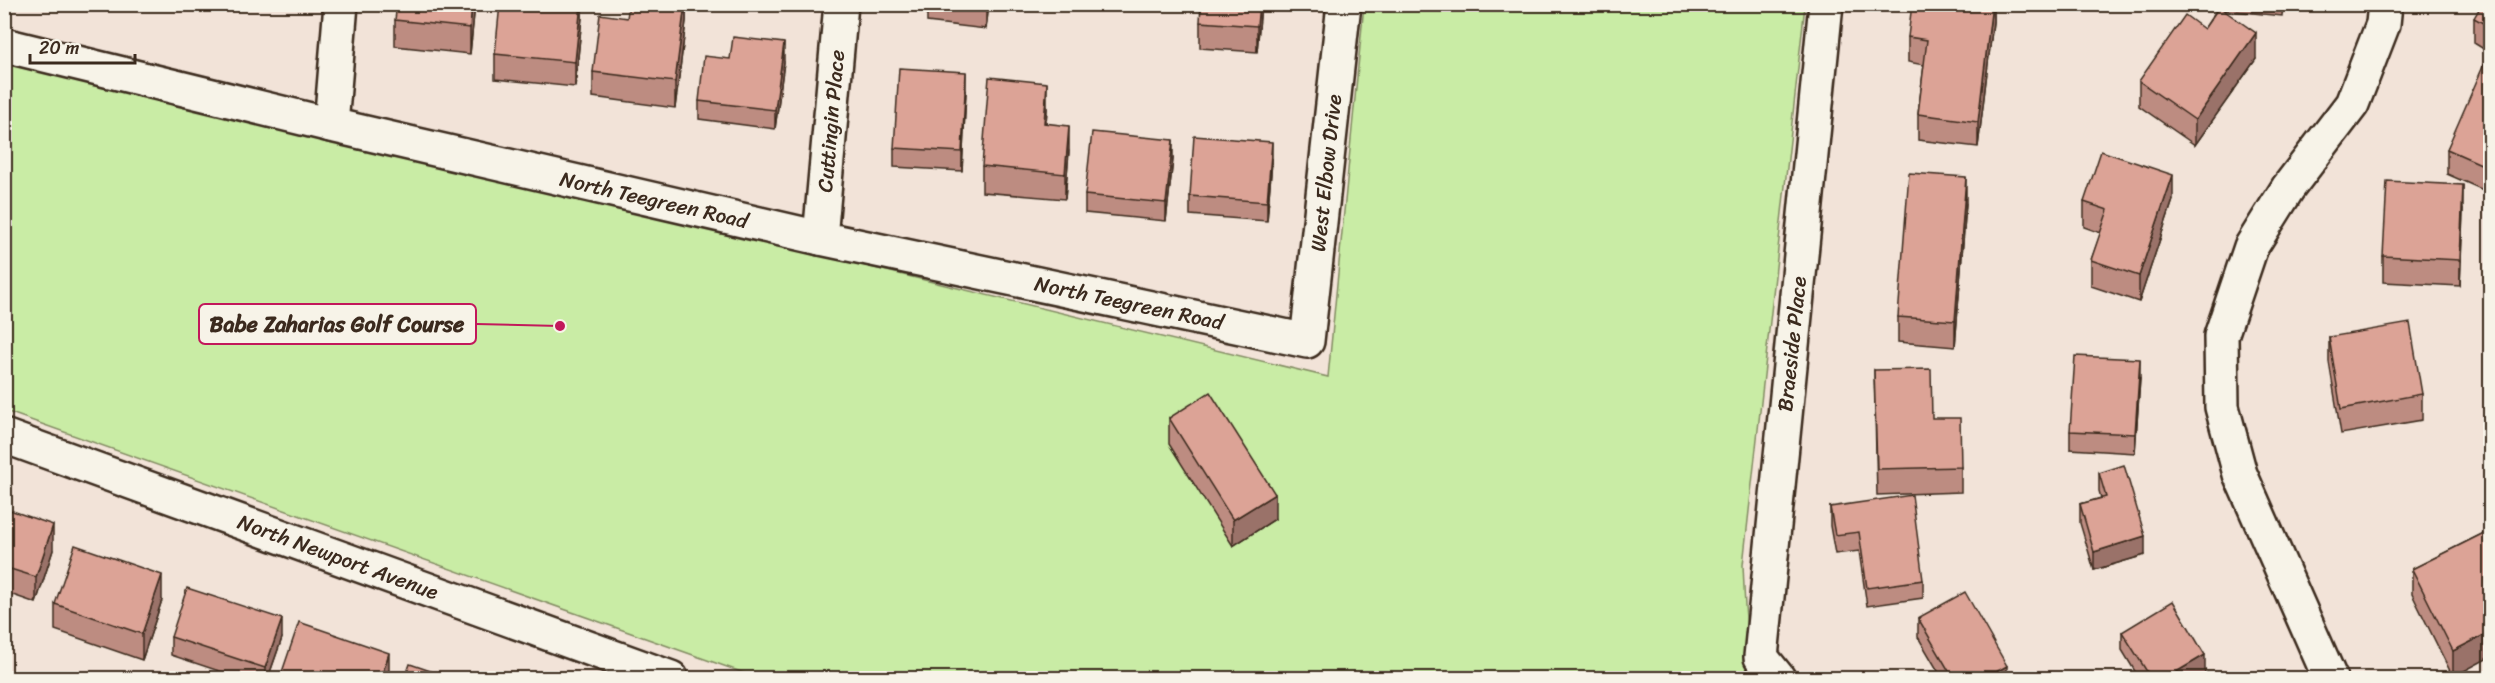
<svg xmlns="http://www.w3.org/2000/svg" width="2495" height="683" font-family="Sriracha,sans-serif">
<style>
.green{fill:#c9eca5;stroke:#828b62;stroke-width:1.5}
.lines{fill:none;stroke-linecap:round;stroke-linejoin:round}
.minor-casing{stroke:#3b2a1e;stroke-width:38}
.tertiary-casing{stroke:#3b2a1e;stroke-width:38}
.minor{stroke:#f7f3e8;stroke-width:33}
.tertiary{stroke:#f7f3e8;stroke-width:33}
.wall{fill:#bd8c81;stroke:#3b2a1e;stroke-width:1.5}
.shaded-wall{fill:#9a7269;stroke:#3b2a1e;stroke-width:1.5}
.building{fill:#dca396;stroke:#3b2a1e;stroke-width:1.5}
.labels{text-anchor:middle;dominant-baseline:central;stroke-width:4.5;stroke-linejoin:round;paint-order:stroke}
.street-label{font-size:21px;fill:#3b2a1e;stroke:#f7f3e8}
.leader{fill:none;stroke:#c2185b;stroke-width:2}
.callout-dot{fill:#c2185b;stroke:#f7f3e8;stroke-width:2}
.callout{fill:#f7f3e8;stroke:#c2185b;stroke-width:2}
.callout-label{font-size:22px;text-anchor:middle;font-weight:bold;fill:#3b2a1e}
</style>
<rect width="100%" height="100%" fill="#f2e3d8"/>
<filter id="ink" filterUnits="userSpaceOnUse"><feTurbulence type="fractalNoise" baseFrequency=".0167" numOctaves="2"/><feDisplacementMap in="SourceGraphic" scale="12" xChannelSelector="R" yChannelSelector="G"/><feConvolveMatrix kernelMatrix="1 2 1 2 8 2 1 2 1" color-interpolation-filters="sRGB"/></filter>
<g filter="url(#ink)">
<path class="green" d="M1364 5H1805L1743 565C1745 602 1744 645 1762 678H758L5 411V59L1328 377Z"/>
<g class="lines">
<g class="minor-casing">
<g id="minor">
<polyline points="4,45 331,125 820,238 1307,341 1344,4"/>
<polyline points="331,125 341,4"/>
<polyline points="820,238 841,4"/>
<polyline points="4,436 671,678"/>
<polyline points="1778,678 1761,657 1826,4"/>
</g>
</g>
<g class="tertiary-casing">
<polyline id="tertiary" points="2330,678 2240,474 2222,407 2221,336 2251,247 2288,188 2352,104 2383,24 2385,4"/>
</g>
<use href="#minor" class="minor"/>
<use href="#tertiary" class="tertiary"/>
</g>
<g class="wall">
<polygon points="475,4 470,54 395,46 395,20"/>
<polygon points="582,4 582,17 575,87 495,79 495,54"/>
<polygon points="686,4 686,21 675,108 593,97 593,72 627,18"/>
<polygon points="927,4 989,4 986,29 927,22"/>
<polygon points="1261,4 1257,52 1200,48 1200,22"/>
<polygon points="1993,4 1993,22 1978,147 1918,140 1918,114 1924,65 1908,62 1908,37"/>
<polygon points="2188,4 2283,4 2282,16 2223,10 2256,59 2195,145 2139,106 2139,81 2204,29 2217,9 2188,6"/>
<polygon points="2490,4 2490,53 2474,43 2474,18"/>
<polygon points="730,59 784,62 775,129 699,119 699,101"/>
<polygon points="2490,64 2490,193 2447,174 2447,149"/>
<polygon points="966,91 962,171 894,167 894,148"/>
<polygon points="1047,109 1046,123 1069,151 1065,199 982,192 982,166"/>
<polygon points="1173,159 1166,221 1085,213 1085,195"/>
<polygon points="1272,161 1267,221 1190,215 1190,196"/>
<polygon points="2173,200 2139,302 2091,286 2091,260 2101,233 2084,227 2084,202"/>
<polygon points="1966,203 1955,347 1898,342 1898,317"/>
<polygon points="2463,210 2460,286 2383,282 2383,256"/>
<polygon points="2329,337 2422,394 2422,420 2341,434 2329,362"/>
<polygon points="1874,370 1932,418 1961,467 1961,492 1877,495"/>
<polygon points="2140,378 2135,453 2070,449 2070,431"/>
<polygon points="1169,418 1275,519 1233,546 1169,444"/>
<polygon points="2099,473 2145,555 2094,570 2080,523 2080,504 2101,498 2099,491"/>
<polygon points="1830,507 1923,580 1923,598 1867,606 1859,551 1835,554 1830,526"/>
<polygon points="4,508 53,550 36,603 4,592"/>
<polygon points="2490,530 2453,677 2412,594 2412,569"/>
<polygon points="162,600 142,660 55,630 55,604"/>
<polygon points="1918,618 2007,678 1942,678 1918,637"/>
<polygon points="2122,632 2205,674 2197,678 2139,678 2122,650"/>
<polygon points="171,637 282,638 268,678 240,678 171,655"/>
</g>
<g class="shaded-wall">
<polygon points="472,4 475,4 470,54 470,28"/>
<polygon points="581,4 582,4 582,17 575,87 575,62"/>
<polygon points="685,4 686,4 686,21 675,108 675,82"/>
<polygon points="987,4 989,4 986,29 986,10"/>
<polygon points="1259,4 1261,4 1257,52 1257,26"/>
<polygon points="1992,4 1993,4 1993,22 1978,147 1978,122"/>
<polygon points="2256,33 2256,59 2195,145 2195,120"/>
<polygon points="784,43 784,62 775,129 775,110"/>
<polygon points="966,72 966,91 962,171 962,152"/>
<polygon points="1047,83 1047,109 1044,149 1044,123"/>
<polygon points="1069,126 1069,151 1065,199 1065,174"/>
<polygon points="1173,140 1173,159 1166,221 1166,203"/>
<polygon points="1272,142 1272,161 1267,221 1267,202"/>
<polygon points="2173,175 2173,200 2139,302 2139,276"/>
<polygon points="1966,177 1966,203 1955,347 1955,321"/>
<polygon points="2463,185 2463,210 2460,286 2460,260"/>
<polygon points="2140,359 2140,378 2135,453 2135,434"/>
<polygon points="1275,494 1275,519 1233,546 1233,520"/>
<polygon points="53,525 53,550 36,603 36,577"/>
<polygon points="2145,536 2145,555 2094,570 2094,552"/>
<polygon points="162,575 162,600 142,660 142,634"/>
<polygon points="282,619 282,638 268,678 265,678 265,668"/>
<polygon points="2490,632 2490,657 2453,677 2453,651"/>
<polygon points="389,653 389,678 381,678"/>
<polygon points="2205,655 2205,674 2197,678 2166,678"/>
<polygon points="2007,666 2007,678 1985,678"/>
</g>
<g class="building">
<polygon points="397,4 472,4 470,28 395,20"/>
<polygon points="500,4 581,4 575,62 495,54"/>
<polygon points="629,4 685,4 675,82 593,72 600,14 627,18"/>
<polygon points="938,4 987,4 986,10"/>
<polygon points="1201,4 1259,4 1257,26 1200,22"/>
<polygon points="1912,4 1992,4 1978,122 1918,114 1927,40 1908,37"/>
<polygon points="2482,4 2490,4 2490,27 2474,18"/>
<polygon points="2219,7 2256,33 2195,120 2139,81 2185,15 2204,29"/>
<polygon points="733,37 784,43 775,110 699,101 704,56 730,59"/>
<polygon points="2485,62 2490,64 2490,168 2447,149"/>
<polygon points="899,68 966,72 962,152 894,148"/>
<polygon points="989,77 1047,83 1044,123 1069,126 1065,174 982,166"/>
<polygon points="1092,132 1173,140 1166,203 1085,195"/>
<polygon points="1194,136 1272,142 1267,202 1190,196"/>
<polygon points="2101,151 2173,175 2139,276 2091,260 2108,210 2084,202"/>
<polygon points="1909,173 1966,177 1955,321 1898,317"/>
<polygon points="2387,181 2463,185 2460,260 2383,256"/>
<polygon points="2410,323 2422,394 2341,409 2329,337"/>
<polygon points="2075,356 2140,359 2135,434 2070,431"/>
<polygon points="1931,369 1932,418 1960,418 1961,467 1877,469 1874,370"/>
<polygon points="1210,392 1275,494 1233,520 1169,418"/>
<polygon points="2124,465 2145,536 2094,552 2080,504 2106,497 2099,473"/>
<polygon points="1912,495 1923,580 1867,588 1859,532 1835,535 1830,507"/>
<polygon points="4,508 53,525 36,577 4,567"/>
<polygon points="2490,530 2490,632 2453,651 2412,569"/>
<polygon points="75,545 162,575 142,634 55,604"/>
<polygon points="187,588 282,619 265,668 171,637"/>
<polygon points="1965,592 2007,666 1985,678 1953,678 1918,618"/>
<polygon points="2173,601 2205,655 2166,678 2151,678 2122,632"/>
<polygon points="299,622 389,653 381,678 280,678"/>
<polygon points="410,664 451,678 405,678"/>
</g>
</g>
<g class="labels">
<g class="street-label">
<text transform="translate(831 121) rotate(-85)">Cuttingin Place</text>
<text transform="translate(1326 173) rotate(-84)">West Elbow Drive</text>
<text transform="translate(654 200) rotate(13)">North Teegreen Road</text>
<text transform="translate(1129 303) rotate(12)">North Teegreen Road</text>
<text transform="translate(1792 344) rotate(-84)">Braeside Place</text>
<text transform="translate(338 557) rotate(20)">North Newport Avenue</text>
</g>
</g>
<path class="leader" d="M560 326L476 324"/>
<circle class="callout-dot" cx="560" cy="326" r="6"/>
<rect class="callout" x="199" y="304" width="277" height="40" rx="6"/>
<g class="callout-label">
<text x="337" y="332">Babe Zaharias Golf Course</text>
</g>
<rect width="2495" height="683" fill="none" stroke="#f7f3e8" stroke-width="24"/>
<rect x="12" y="12" width="2471" height="659" fill="none" stroke="#3b2a1e" stroke-width="2" filter="url(#ink)"/>
<path d="M30 54v9h105v-9" fill="none" stroke="#3b2a1e" stroke-width="3"/>
<text x="39" y="54" font-size="18" fill="#3b2a1e" stroke="#f7f3e8" stroke-width="4.5" paint-order="stroke">20 m</text>
</svg>
